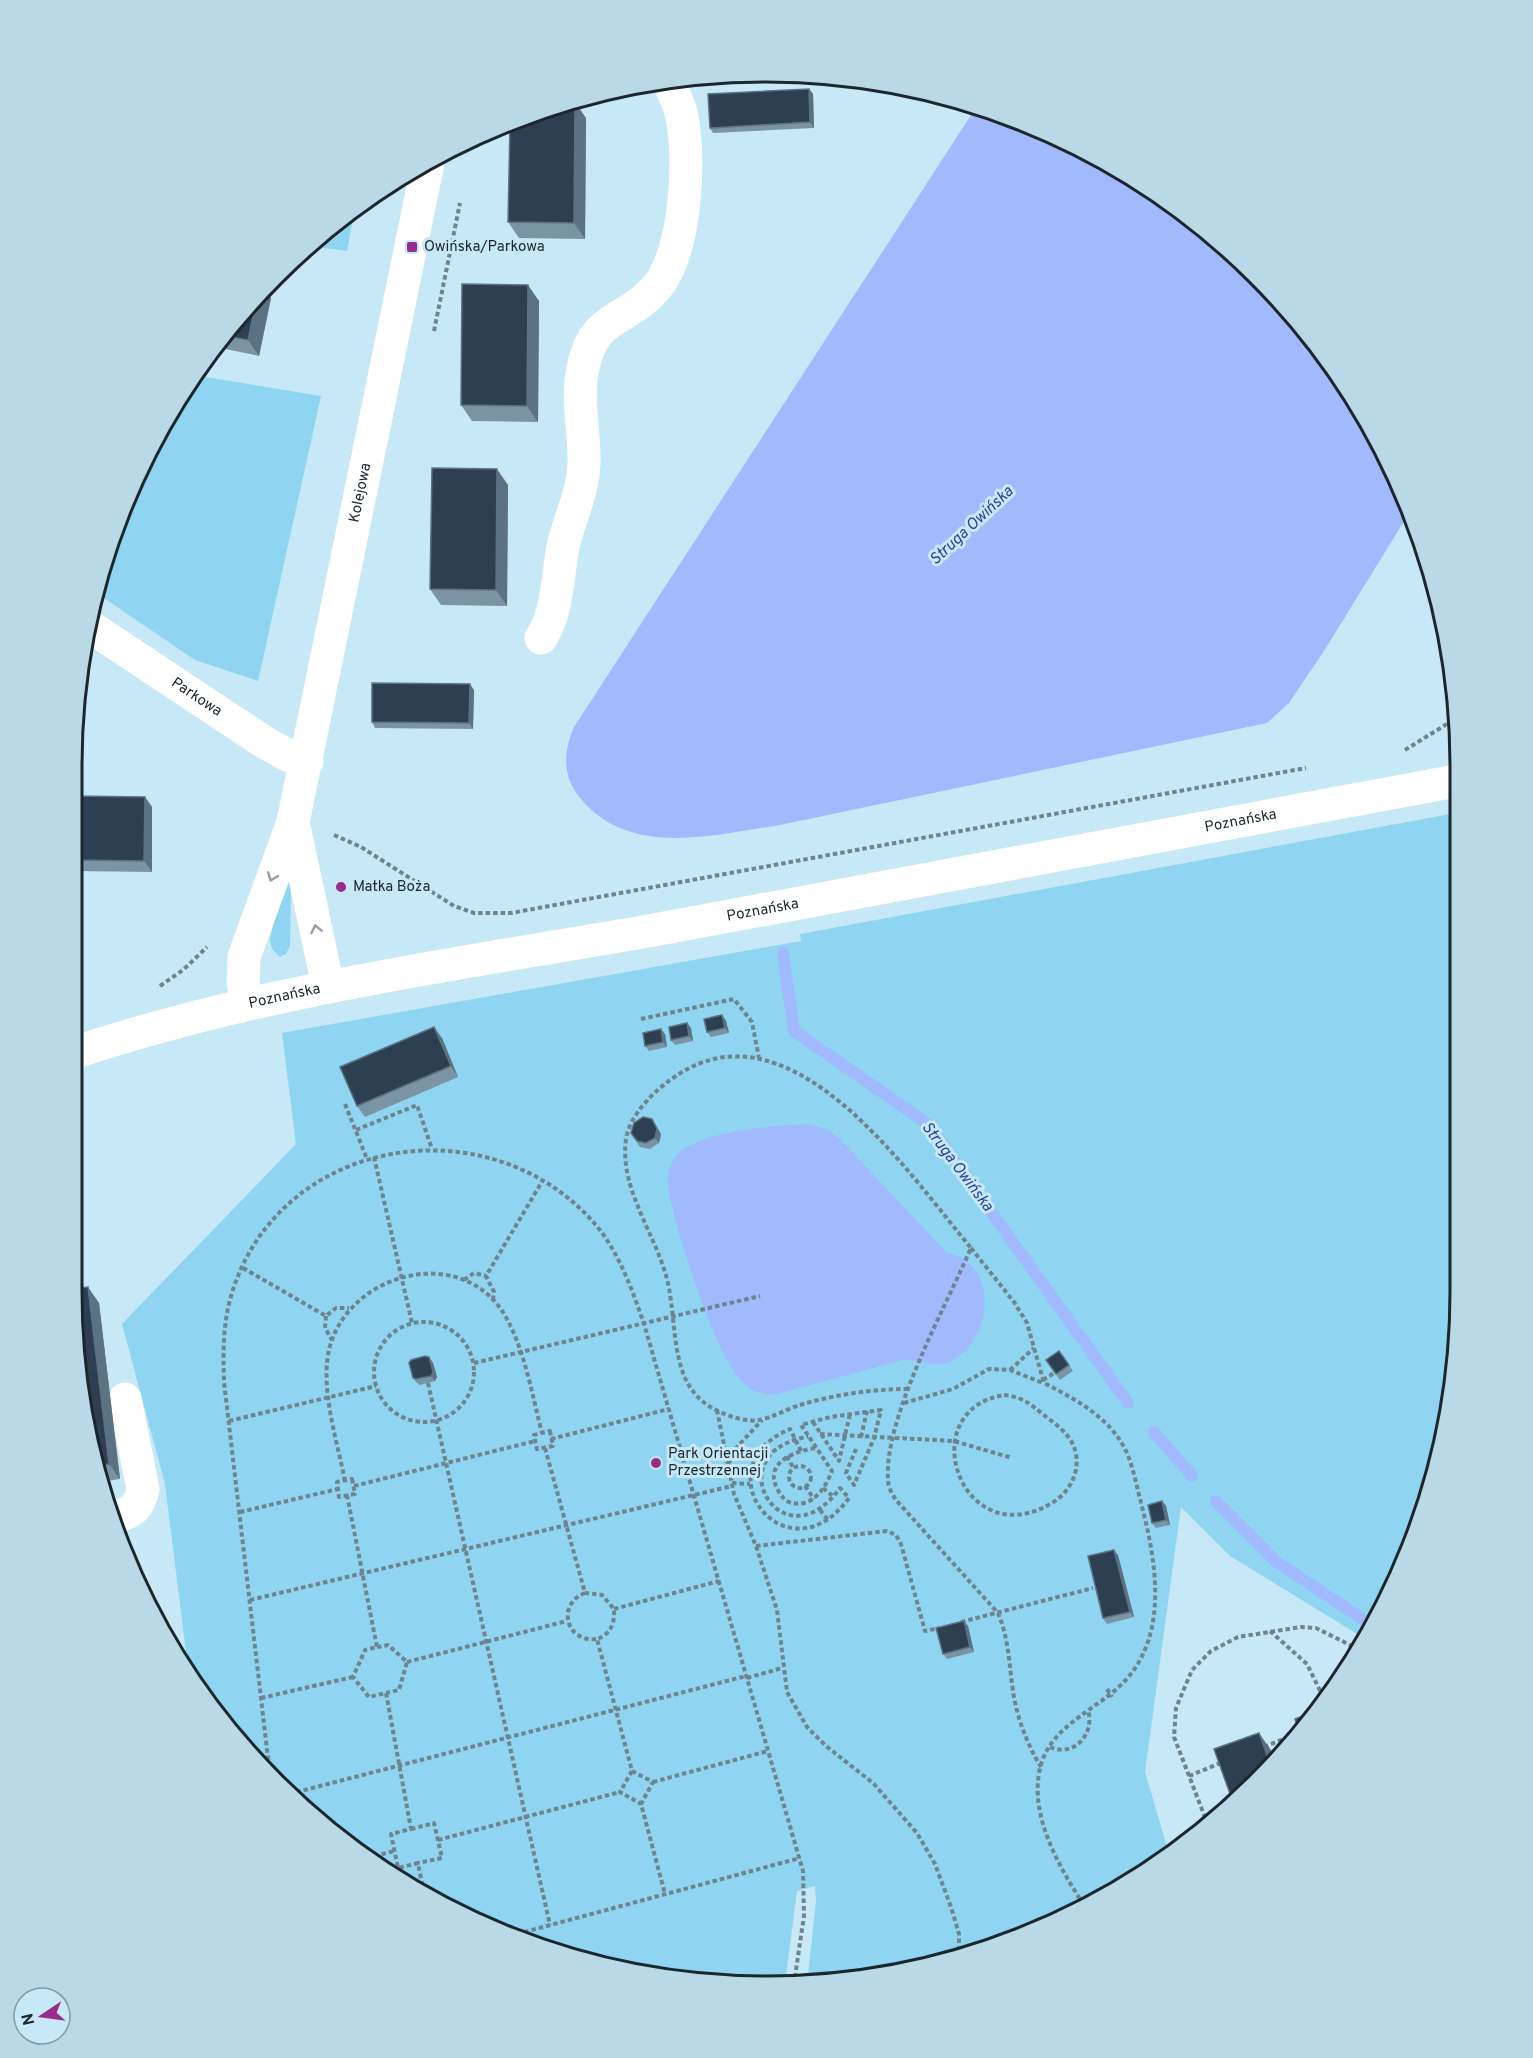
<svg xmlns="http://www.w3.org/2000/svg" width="1533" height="2058" font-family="Overpass,sans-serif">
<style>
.green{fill:#8fd4f0}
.water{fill:#a1bafd}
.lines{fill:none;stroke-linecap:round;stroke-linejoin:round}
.stream{stroke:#a1bafd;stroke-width:12}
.path{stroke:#6e848e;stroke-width:4;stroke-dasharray:4.5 3;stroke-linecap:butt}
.minor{stroke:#fff;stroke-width:33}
.major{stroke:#fff;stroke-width:33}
.wall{fill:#7a94a4}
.shaded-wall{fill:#5b7283}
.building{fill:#2d4052;stroke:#5b7283;stroke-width:1.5}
.oneway{stroke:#989ea0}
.poi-dot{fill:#972c8e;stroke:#c7e8f6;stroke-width:2}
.labels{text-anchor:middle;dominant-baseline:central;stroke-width:6;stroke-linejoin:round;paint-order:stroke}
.poi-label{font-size:15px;fill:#1b272d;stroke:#c7e8f6;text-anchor:start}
.street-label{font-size:15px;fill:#1b272d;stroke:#c7e8f6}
.water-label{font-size:16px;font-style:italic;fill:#283f9c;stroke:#c7e8f6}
.rim{fill:none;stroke:#1b272d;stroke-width:3}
</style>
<rect width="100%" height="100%" fill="#c7e8f6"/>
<g class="green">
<polygon points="355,208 347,251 310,246"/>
<polygon points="193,375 321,396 258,681 195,660 95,592 143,460"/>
<polygon points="1456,813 1459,1337 1437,1472 1367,1640 1230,1556 1181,1507 1145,1772 1169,1854 1032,1933 946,1962 807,1984 816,1901 815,1886 797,1891 785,1983 631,1973 459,1914 380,1869 276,1783 188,1668 165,1484 122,1324 296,1144 282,1033 801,941 800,934"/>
<polygon points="285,873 291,875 290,946 286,954 280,957 272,949 270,939"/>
</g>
<g class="water">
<path d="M977 106 990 109 1114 165 1225 245 1318 344 1408 501 1411 510 1324 651 1289 703 1267 723 780 825C714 835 630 858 581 799 562 777 563 753 574 727Z"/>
<path d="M807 1124 829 1130 840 1139 947 1253C1001 1264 992 1339 952 1361 936 1369 920 1359 903 1360L773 1395C757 1393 748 1389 738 1377 714 1349 672 1223 668 1185 667 1177 669 1166 674 1159 691 1131 776 1125 807 1124Z"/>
</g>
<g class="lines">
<g class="stream">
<polyline points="783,953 794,1031 928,1124 1128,1403"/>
<polyline points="1154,1432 1192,1476"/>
<polyline points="1216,1501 1278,1563 1373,1626"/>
</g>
<g class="path">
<polyline points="434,331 460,203"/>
<polyline points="1405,750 1455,719"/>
<polyline points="334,835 361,847 454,906 474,913 511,913 1306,768"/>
<polyline points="160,986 183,970 207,947"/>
<polyline points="641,1019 734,999 752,1022 759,1058"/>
<polyline points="345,1104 367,1159"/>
<polyline points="356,1130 417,1105 432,1149"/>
<polyline points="374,1157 412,1323"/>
<path d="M971 1248 1014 1302 1027 1323 1044 1383C1075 1399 1107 1416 1124 1447 1132 1462 1135 1479 1139 1495 1154 1551 1170 1625 1130 1675 1103 1709 1051 1722 1040 1768 1029 1816 1059 1866 1083 1904"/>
<polyline points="243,1268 326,1316 336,1308 349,1308"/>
<polyline points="464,1280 474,1273 486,1276"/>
<polyline points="493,1300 494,1292 486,1276 543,1180"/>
<polyline points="326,1316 325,1328 332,1340"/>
<circle cx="424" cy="1372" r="50"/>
<polyline points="474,1363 760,1296"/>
<polyline points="1010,1370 1034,1348"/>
<polyline points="1043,1380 1054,1373"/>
<polyline points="428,1383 550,1925"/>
<path d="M908 1389C872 1389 833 1395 800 1405 787 1409 772 1418 759 1420 745 1422 731 1417 718 1411 703 1404 692 1393 685 1378 672 1347 675 1311 667 1279 655 1233 619 1188 626 1139 630 1113 658 1087 679 1074 793 1001 909 1174 971 1248 946 1306 884 1418 888 1479 888 1487 892 1494 896 1500L998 1613C1009 1639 1009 1664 1013 1691 1017 1718 1027 1744 1041 1767"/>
<path d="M1004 1395C1023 1397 1030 1404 1044 1415 1051 1421 1059 1426 1065 1433 1086 1455 1077 1488 1052 1503 961 1557 911 1410 1004 1395Z"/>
<polyline points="904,1403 953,1389 989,1369 1010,1370 1043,1383"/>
<polyline points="717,1410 734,1494 756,1546 777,1610 787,1692 807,1727 826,1746 873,1783 917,1833 935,1864 951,1907 959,1934 959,1958"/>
<polyline points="229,1421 376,1386"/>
<polyline points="813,1422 839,1461 850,1414"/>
<polygon points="550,1431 553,1446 537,1449 534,1435"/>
<polyline points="820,1434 954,1441 1012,1458"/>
<polyline points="861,1437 867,1411"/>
<polyline points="551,1439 669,1409"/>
<path d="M545 1448 585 1593 602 1595 614 1609C615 1623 611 1634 597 1639L632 1771 653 1782 641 1804 665 1894"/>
<path d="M815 1448C785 1453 757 1469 786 1501 810 1511 824 1491 832 1471L801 1425 830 1417 881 1410 874 1438 854 1485 846 1473 856 1449"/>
<path d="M801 1451 790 1429C698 1468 787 1583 849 1498L840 1488C793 1553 739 1488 771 1454 781 1443 795 1440 808 1436"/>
<polyline points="787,1456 794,1469"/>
<polyline points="729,1463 737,1447 762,1420"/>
<circle cx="800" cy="1477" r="11"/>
<polygon points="352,1479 355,1494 339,1497 337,1482"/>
<path d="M345 1481C337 1440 319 1386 330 1346 350 1275 454 1245 500 1308 523 1340 532 1395 542 1433"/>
<polyline points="732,1483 750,1484"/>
<polyline points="354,1486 535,1441"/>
<polyline points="805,1486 814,1499"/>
<polyline points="823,1488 834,1497"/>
<polyline points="347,1495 377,1647 365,1650 353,1677 369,1697 386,1693 411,1829 391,1834 398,1868 418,1863 424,1894"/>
<polyline points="820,1510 828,1520"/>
<polyline points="240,1512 338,1489"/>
<polyline points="756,1546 887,1531 896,1535 901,1544 925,1631 939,1628"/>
<path d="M585 1593C556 1604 566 1643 597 1639"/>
<polyline points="250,1600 732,1486"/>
<polyline points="614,1609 719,1581"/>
<polyline points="961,1622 1093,1588"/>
<polyline points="1270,1631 1307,1664 1324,1699"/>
<polyline points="377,1647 388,1645 407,1662 399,1690 386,1693"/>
<polyline points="407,1662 567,1621"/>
<polyline points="747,1678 782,1668"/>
<polyline points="1107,1689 1112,1697"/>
<polyline points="261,1698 353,1677"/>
<polyline points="1288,1737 1301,1732"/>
<path d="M1050 1747C1075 1758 1095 1733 1088 1710"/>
<polyline points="1264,1747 1288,1737 1291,1746"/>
<polyline points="632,1771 620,1792 641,1804"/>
<path d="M270 1775 224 1382C223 1352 223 1324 231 1296 279 1133 496 1101 600 1230 621 1258 633 1292 644 1324L803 1871 804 1916 794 1983"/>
<polyline points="1189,1776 1223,1762"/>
<polyline points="653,1782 768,1751"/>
<polyline points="289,1794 746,1676"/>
<polyline points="1208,1825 1174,1737 1176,1708 1192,1670 1211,1651 1238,1637 1301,1627 1316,1628 1360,1650"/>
<polyline points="411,1829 434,1823 442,1858 418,1863"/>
<polyline points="438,1840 620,1792"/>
<polyline points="367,1858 394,1851"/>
<polyline points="517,1934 800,1858"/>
</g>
<g class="minor">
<path id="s1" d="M89 626 264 742 287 755 307 762"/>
<path d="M541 638C559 610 557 574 564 542 571 515 583 492 584 463 585 432 576 400 583 368 593 314 627 322 656 288 687 252 691 156 681 112 678 102 673 92 669 82"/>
<polyline points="293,822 328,986"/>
<path id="s2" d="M247 1003 243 983 244 957 293 822 428 163"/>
<path d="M115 1517C132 1513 140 1506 143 1489L125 1399"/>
</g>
<path class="major" id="s3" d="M73 1053C262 990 459 964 654 930 922 882 1189 830 1456 781"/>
</g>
<g class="wall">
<polygon points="809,89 813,94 814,128 713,133 710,128"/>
<polygon points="586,118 585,239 519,238 508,222"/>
<polygon points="271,280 269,295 271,298 259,356 216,347"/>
<polygon points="539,301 538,422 472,421 461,405"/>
<polygon points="508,485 507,606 441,605 430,589"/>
<polygon points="474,690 473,729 375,728 372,722"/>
<polygon points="73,796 145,797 152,807 152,872 73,871"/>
<polygon points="722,1015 726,1021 729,1033 711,1037 707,1032"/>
<polygon points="687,1023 691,1028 693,1041 675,1045 671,1040"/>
<polygon points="665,1034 667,1047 649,1051 645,1046"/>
<polygon points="442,1038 458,1077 365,1117 357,1106"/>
<polygon points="652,1119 661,1134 659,1143 650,1149 640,1147 631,1133"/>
<polygon points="72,1289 99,1303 120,1479 100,1482 96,1472"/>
<polygon points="1059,1351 1073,1371 1060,1380 1046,1360"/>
<polygon points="429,1357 433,1363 437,1377 435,1381 420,1385 417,1383 413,1378"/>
<polygon points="1162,1501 1166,1506 1170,1525 1156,1528 1152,1523"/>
<polygon points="1118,1555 1134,1617 1107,1624 1103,1618"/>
<polygon points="968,1626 974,1652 947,1659 943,1654"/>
</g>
<g class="shaded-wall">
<polygon points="809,89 813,94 814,128 810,122"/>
<polygon points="575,102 586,118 585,239 574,223"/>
<polygon points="271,280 269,295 271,298 259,356 248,340 257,298"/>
<polygon points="528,285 539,301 538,422 527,406"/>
<polygon points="497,469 508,485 507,606 496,590"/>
<polygon points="470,684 474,690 473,729 469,723"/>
<polygon points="145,797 152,807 152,872 144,861"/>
<polygon points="722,1015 726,1021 729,1033 725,1028"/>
<polygon points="687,1023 691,1028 693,1041 689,1036"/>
<polygon points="434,1027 442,1038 458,1077 451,1066"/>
<polygon points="661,1029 665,1034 667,1047 663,1042"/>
<polygon points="652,1119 661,1134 659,1143 655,1138"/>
<polygon points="88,1287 99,1303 120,1479 109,1464"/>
<polygon points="429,1357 433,1363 437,1377 435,1381 431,1376"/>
<polygon points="1162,1501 1166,1506 1170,1525 1166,1520"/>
<polygon points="1114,1550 1118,1555 1134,1617 1130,1612"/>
<polygon points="964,1621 968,1626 974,1652 970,1647"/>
<polygon points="1259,1733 1273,1753 1276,1761 1271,1766"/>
</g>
<g class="building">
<polygon points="809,89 810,122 710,128 708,94"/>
<polygon points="569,102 575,102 574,223 508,222 510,125"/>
<polygon points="462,284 528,285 527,406 461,405"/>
<polygon points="257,298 248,340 226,336"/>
<polygon points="432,468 497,469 496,590 430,589"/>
<polygon points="372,683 470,684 469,723 372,722"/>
<polygon points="73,796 145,797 144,861 73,860"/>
<polygon points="722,1015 725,1028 707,1032 704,1019"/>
<polygon points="687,1023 689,1036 671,1040 669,1027"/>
<polygon points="434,1027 451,1066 357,1106 340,1067"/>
<polygon points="661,1029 663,1042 645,1046 643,1033"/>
<polygon points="643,1117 652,1119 657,1129 655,1138 646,1143 637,1141 631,1133 634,1123"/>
<polygon points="88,1287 109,1464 95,1465 72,1292 72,1289"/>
<polygon points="1059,1351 1069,1365 1056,1374 1046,1360"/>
<polygon points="425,1356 429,1357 433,1372 431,1376 416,1379 413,1378 409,1363 411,1360"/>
<polygon points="1162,1501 1166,1520 1152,1523 1148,1505"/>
<polygon points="1114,1550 1130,1612 1103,1618 1088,1556"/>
<polygon points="964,1621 970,1647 943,1654 936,1628"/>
<polygon points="1316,1711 1300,1733 1295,1719"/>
<polygon points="1259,1733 1271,1766 1233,1802 1214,1749"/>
</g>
<defs><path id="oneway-chevron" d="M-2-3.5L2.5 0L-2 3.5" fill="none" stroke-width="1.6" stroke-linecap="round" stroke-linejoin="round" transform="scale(1.5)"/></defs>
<g class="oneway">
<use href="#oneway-chevron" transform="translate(272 877) rotate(111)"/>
<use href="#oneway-chevron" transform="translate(316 929) rotate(-102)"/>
</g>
<g class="poi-dot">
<rect x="406" y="241" width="12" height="12" rx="3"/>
<circle cx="341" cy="887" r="6"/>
<circle cx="656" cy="1463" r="6"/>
</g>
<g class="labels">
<g class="poi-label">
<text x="424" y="247">Owińska/Parkowa</text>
<text x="353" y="887">Matka Boża</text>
<text x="668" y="1454">Park Orientacji<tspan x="668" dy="17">Przestrzennej</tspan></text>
</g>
<g class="street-label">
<text stroke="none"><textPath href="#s2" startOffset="526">Kolejowa</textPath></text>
<text stroke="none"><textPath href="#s1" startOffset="129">Parkowa</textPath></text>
<text stroke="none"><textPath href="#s3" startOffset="1191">Poznańska</textPath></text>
<text stroke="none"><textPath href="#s3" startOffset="705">Poznańska</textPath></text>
<text stroke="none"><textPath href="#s3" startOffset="219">Poznańska</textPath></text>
</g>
<g class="water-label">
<text transform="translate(972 526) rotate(-43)">Struga Owińska</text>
<text transform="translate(957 1167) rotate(53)">Struga Owińska</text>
</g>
</g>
<path d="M0 0H1533V2058H0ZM766 82H766A684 684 0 0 1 1450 766V1292A684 684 0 0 1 766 1976H766A684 684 0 0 1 82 1292V766A684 684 0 0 1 766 82Z" fill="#b9d9e6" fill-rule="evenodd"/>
<path class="rim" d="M766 82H766A684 684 0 0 1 1450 766V1292A684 684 0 0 1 766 1976H766A684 684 0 0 1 82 1292V766A684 684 0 0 1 766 82Z"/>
<g transform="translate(42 2016) rotate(257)"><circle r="28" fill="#c7e8f6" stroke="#829ba6" stroke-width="1.5"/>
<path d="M0-4.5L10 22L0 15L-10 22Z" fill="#972c8e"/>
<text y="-9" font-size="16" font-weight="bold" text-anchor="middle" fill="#1b272d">N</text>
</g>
</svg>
